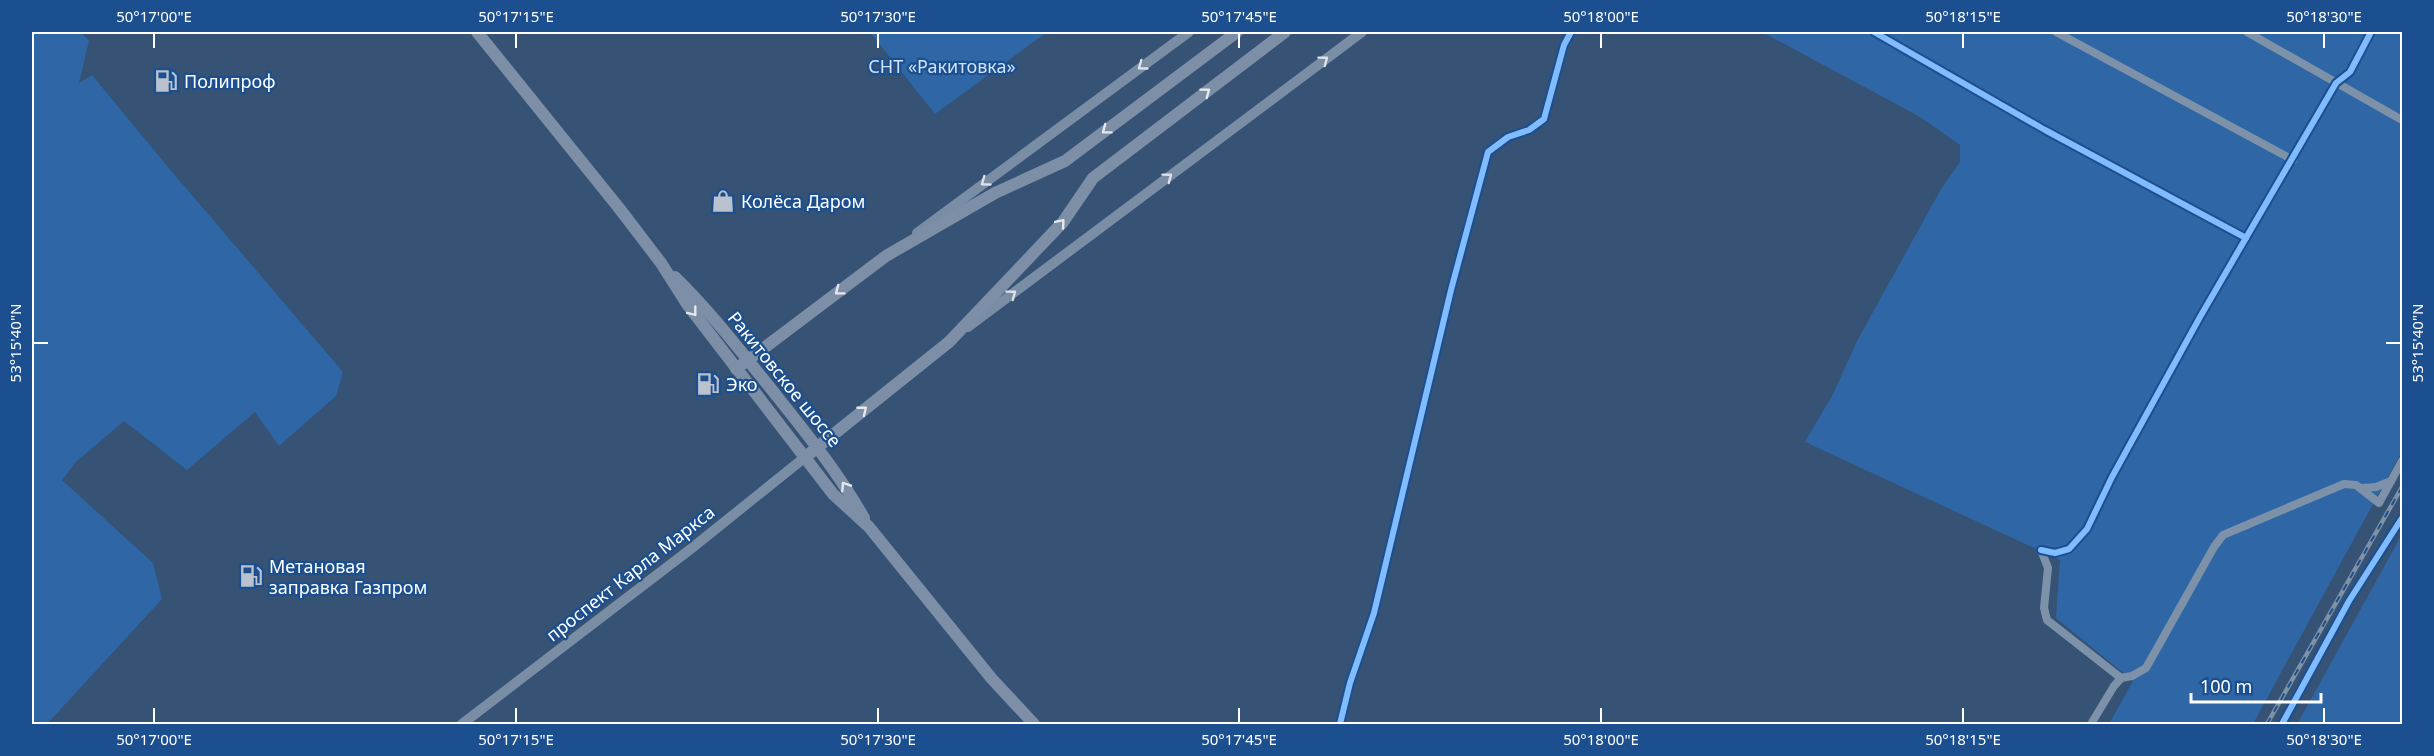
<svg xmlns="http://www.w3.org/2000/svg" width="2434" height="756" font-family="'Noto Sans',sans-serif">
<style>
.green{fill:#2f66a5}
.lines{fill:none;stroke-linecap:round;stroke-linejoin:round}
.minor{stroke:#7d92a8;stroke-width:8}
.secondary{stroke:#798da4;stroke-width:10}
.primary{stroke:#7d8ea7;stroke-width:12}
.rail-casing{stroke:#7e92a7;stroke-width:4.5}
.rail{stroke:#1b4f8f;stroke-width:2;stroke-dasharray:7;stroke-linecap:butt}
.cycleway-casing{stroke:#1b4f8f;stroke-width:10}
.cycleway{stroke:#80bcff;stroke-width:6}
.oneway{stroke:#dee2e8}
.oneway2{stroke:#e5e8ed}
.ticks{fill:none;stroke:#fff;stroke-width:2}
.labels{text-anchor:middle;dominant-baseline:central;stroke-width:4.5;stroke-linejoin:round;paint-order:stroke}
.park-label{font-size:18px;fill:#cfe3fa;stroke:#1b4f8f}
.poi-label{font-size:18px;fill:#fff;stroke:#1b4f8f;text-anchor:start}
.street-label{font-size:18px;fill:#fff;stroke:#1b4f8f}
.neatline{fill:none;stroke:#fff;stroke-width:2}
.ticks-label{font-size:15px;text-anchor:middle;fill:#fff}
</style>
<rect width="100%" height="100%" fill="#365274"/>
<g class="green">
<polygon points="32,32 81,32 89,41 79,83 92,75 168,167 343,372 336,396 279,446 255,412 187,470 124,421 76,462 62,480 153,563 162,599 47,724 32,724"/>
<polygon points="870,32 1047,32 935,114"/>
<polygon points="1762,32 2402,32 2402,451 2253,724 2109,724 2133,681 2056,618 2060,560 1805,442 1833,394 1857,341 1941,189 1960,162 1960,145 1920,117"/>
<polygon points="2402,534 2402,724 2298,724 2300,719"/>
</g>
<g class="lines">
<g class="minor">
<polyline points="1874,32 2045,130 2246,238"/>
<polyline points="2056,32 2293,160"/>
<polyline points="2247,32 2402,120"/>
<polyline points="2362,488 2376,487 2391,481"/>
<polyline points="2041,550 2055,553 2069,549 2087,529 2112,477 2200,317 2336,83 2350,72 2371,32"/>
<polyline points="2041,550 2048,568 2044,608 2047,620 2121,678 2114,686 2091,724"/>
<polyline points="2121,678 2132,676 2146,668 2214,547 2223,535 2344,484 2356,485 2379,503 2402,461"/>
<polyline points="1340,724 1350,683 1374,613 1451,290 1488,152 1508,137 1529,130 1544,119 1564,45 1571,32"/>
<polyline points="2282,724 2349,601 2402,518"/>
</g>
<g class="secondary">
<polyline points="917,233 1189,32"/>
<polyline points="968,327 1362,32"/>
<polyline points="462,724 692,548 804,458"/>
</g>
<g class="primary">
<polyline points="477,32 619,208 661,263 687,304 833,494 869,527 992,679 1034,724"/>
<path d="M675 277C709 310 738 348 768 385 802 428 837 470 864 518"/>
<polyline points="736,369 886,256 995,193 1065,161 1237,32"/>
<polyline points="804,458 949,342 1063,222 1093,178 1285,32"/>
</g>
<g class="rail-casing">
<polyline id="rail" points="2267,724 2402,487"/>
</g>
<use href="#rail" class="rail"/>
<g class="cycleway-casing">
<g id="cycleway">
<polyline points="1874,32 2045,130 2246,238"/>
<polyline points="2041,550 2055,553 2069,549 2087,529 2112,477 2200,317 2336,83 2350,72 2371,32"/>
<polyline points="1340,724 1350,683 1374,613 1451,290 1488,152 1508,137 1529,130 1544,119 1564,45 1571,32"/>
<polyline points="2282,724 2349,601 2402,518"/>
</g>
</g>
<use href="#cycleway" class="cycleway"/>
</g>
<defs><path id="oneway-chevron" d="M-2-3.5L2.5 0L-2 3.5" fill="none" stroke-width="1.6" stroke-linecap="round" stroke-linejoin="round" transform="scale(1.5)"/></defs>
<g class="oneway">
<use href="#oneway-chevron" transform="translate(1324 60) rotate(-37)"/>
<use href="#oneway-chevron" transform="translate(1142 66) rotate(144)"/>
<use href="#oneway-chevron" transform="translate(1168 177) rotate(-37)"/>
<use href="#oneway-chevron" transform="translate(985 182) rotate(144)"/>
<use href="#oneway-chevron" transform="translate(1012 294) rotate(-37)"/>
</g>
<g class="oneway2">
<use href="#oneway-chevron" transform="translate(1206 92) rotate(-37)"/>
<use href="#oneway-chevron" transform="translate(1106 130) rotate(143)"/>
<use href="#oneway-chevron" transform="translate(1061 223) rotate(-50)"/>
<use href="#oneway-chevron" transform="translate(839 291) rotate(143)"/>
<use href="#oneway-chevron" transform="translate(693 312) rotate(52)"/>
<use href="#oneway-chevron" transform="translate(863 410) rotate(-38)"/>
<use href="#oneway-chevron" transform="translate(845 486) rotate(-123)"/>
</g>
<path class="ticks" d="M154 33V48M516 33V48M878 33V48M1239 33V48M1601 33V48M1963 33V48M2324 33V48M33 343H48M2386 343H2401M154 708V723M516 708V723M878 708V723M1239 708V723M1601 708V723M1963 708V723M2324 708V723"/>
<defs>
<g id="fuel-bare" transform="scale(1.8)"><path d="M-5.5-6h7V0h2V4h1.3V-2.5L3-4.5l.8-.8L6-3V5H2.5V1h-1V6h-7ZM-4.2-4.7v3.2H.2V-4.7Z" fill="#b9c2ce" stroke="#1b4f8f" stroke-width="2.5" paint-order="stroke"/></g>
<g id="shop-bare" transform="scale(1.8)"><path d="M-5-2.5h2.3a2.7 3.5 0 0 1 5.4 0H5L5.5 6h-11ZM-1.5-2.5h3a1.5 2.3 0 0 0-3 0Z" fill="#b9c2ce" stroke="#1b4f8f" stroke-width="2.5" paint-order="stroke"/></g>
</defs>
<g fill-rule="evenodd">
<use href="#fuel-bare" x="166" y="81"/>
<use href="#shop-bare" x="723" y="201"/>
<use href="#fuel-bare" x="708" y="384"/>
<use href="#fuel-bare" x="251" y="576"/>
</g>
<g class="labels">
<g class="park-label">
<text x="942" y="66">СНТ «Ракитовка»</text>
</g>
<g class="poi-label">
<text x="184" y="81">Полипроф</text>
<text x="741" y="201">Колёса Даром</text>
<text x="726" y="384">Эко</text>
<text x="269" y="566">Метановая<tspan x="269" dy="21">заправка Газпром</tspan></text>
</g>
<g class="street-label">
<text transform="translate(785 379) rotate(51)">Ракитовское шоссе</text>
<text transform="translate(630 573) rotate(-38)">проспект Карла Маркса</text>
</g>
</g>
<rect width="2434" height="756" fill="none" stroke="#1b4f8f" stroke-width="66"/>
<path d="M2191 693v9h130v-9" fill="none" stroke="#ffffff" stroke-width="3"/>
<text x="2200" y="693" font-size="18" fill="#ffffff" stroke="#1b4f8f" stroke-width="4.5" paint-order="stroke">100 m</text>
<rect x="33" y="33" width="2368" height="690" class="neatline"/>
<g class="ticks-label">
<text x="154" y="22">50°17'00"E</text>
<text x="516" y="22">50°17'15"E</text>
<text x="878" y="22">50°17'30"E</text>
<text x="1239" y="22">50°17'45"E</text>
<text x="1601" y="22">50°18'00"E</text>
<text x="1963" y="22">50°18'15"E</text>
<text x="2324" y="22">50°18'30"E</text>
<text transform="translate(16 343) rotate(-90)" y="5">53°15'40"N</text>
<text transform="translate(2418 343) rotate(-90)" y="5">53°15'40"N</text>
<text x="154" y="745">50°17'00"E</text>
<text x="516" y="745">50°17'15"E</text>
<text x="878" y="745">50°17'30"E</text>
<text x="1239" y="745">50°17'45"E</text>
<text x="1601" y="745">50°18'00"E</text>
<text x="1963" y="745">50°18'15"E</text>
<text x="2324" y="745">50°18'30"E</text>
</g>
</svg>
